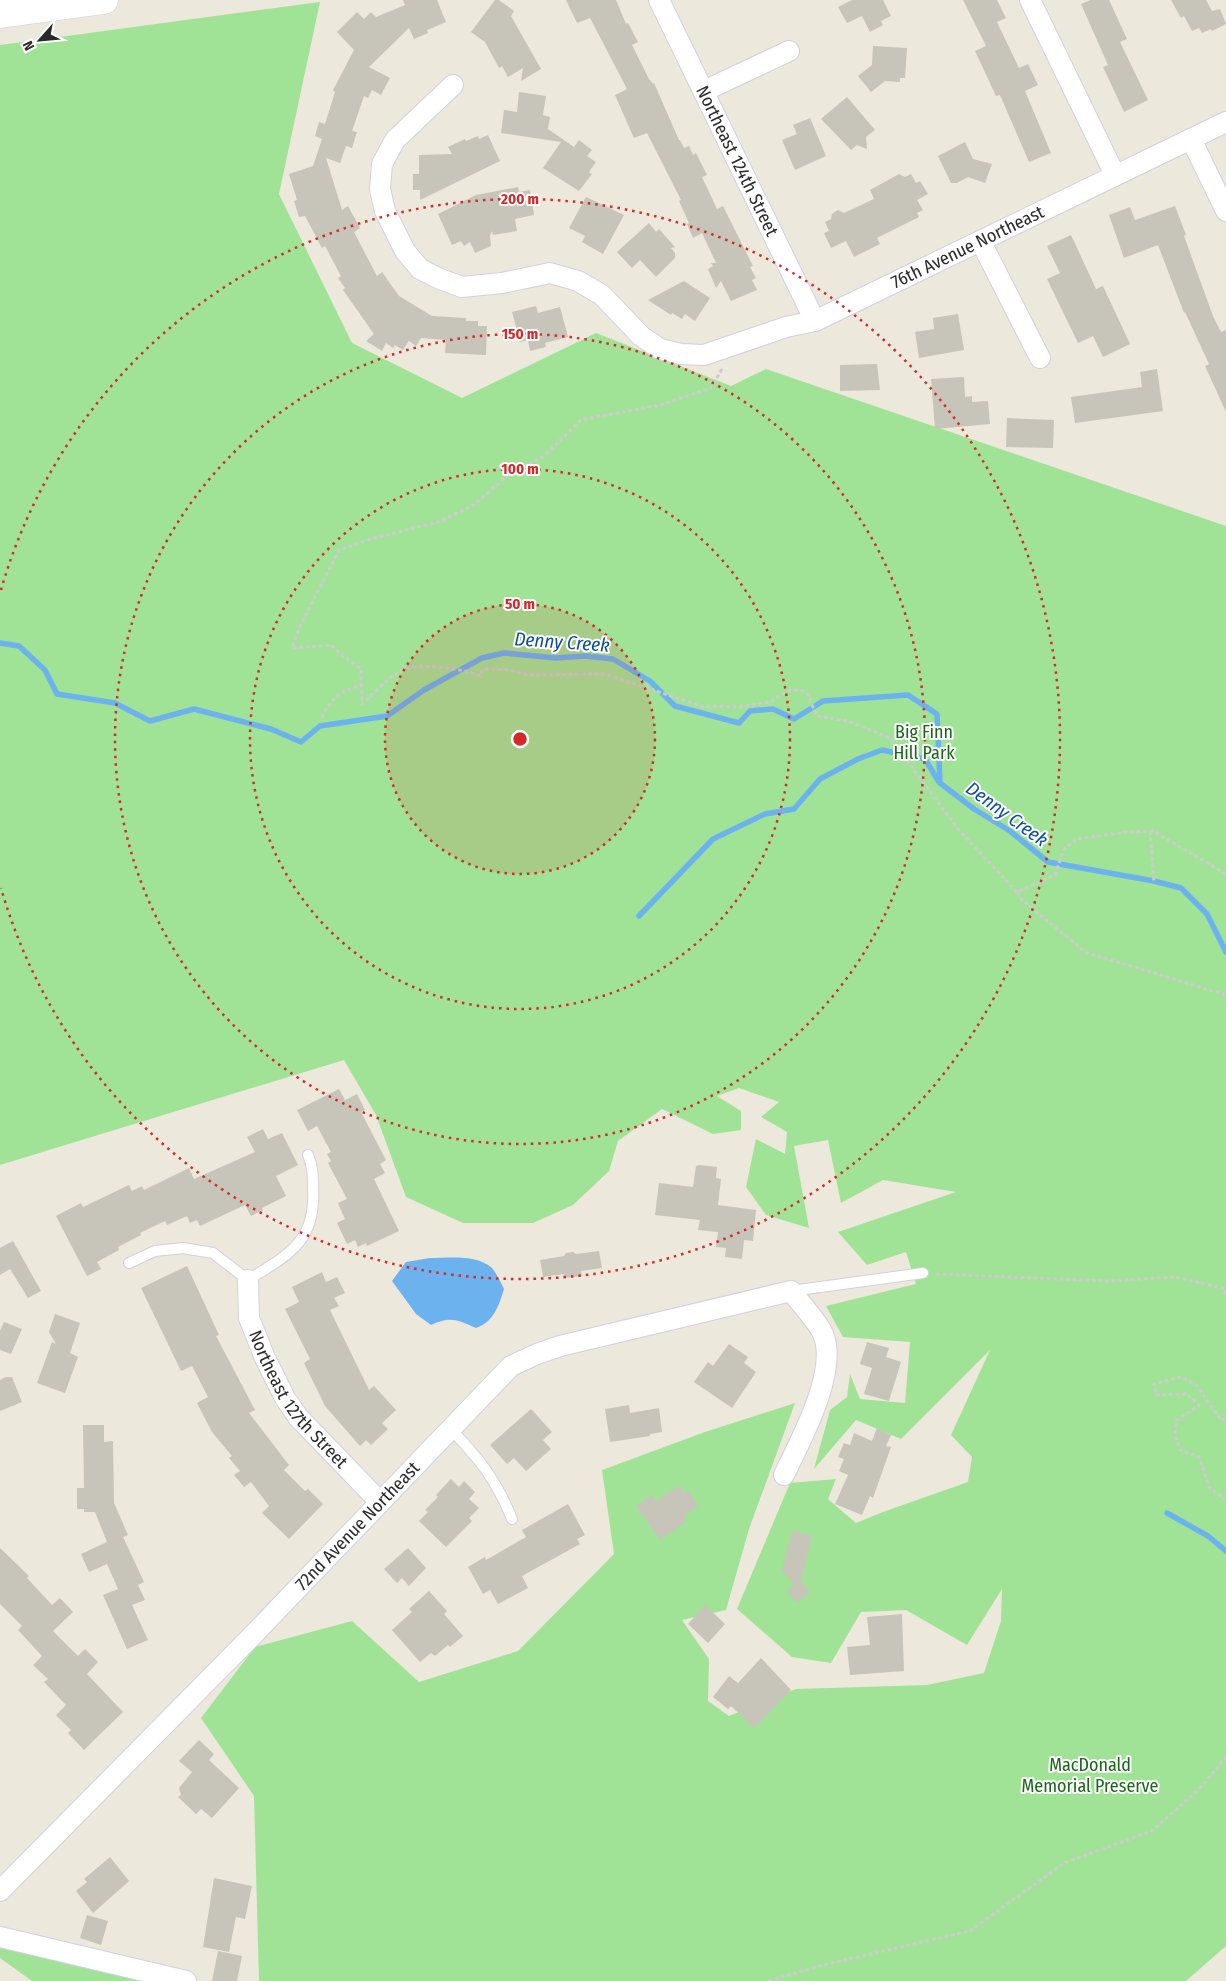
<svg xmlns="http://www.w3.org/2000/svg" width="1226" height="1981" font-family="'Fira Sans Condensed',sans-serif">
<style>
.green{fill:#a1e396}
.water{fill:#6cb2ef}
.lines{fill:none;stroke-linecap:round;stroke-linejoin:round}
.stream{stroke:#6cb2ef;stroke-width:5.5}
.building{fill:#c7c4ba}
.lane-casing{stroke:#d0d0e2;stroke-width:12}
.street-casing{stroke:#d0d0e2;stroke-width:22}
.secondary-casing{stroke:#d0d0e2;stroke-width:29}
.path{stroke:#ccc;stroke-width:3;stroke-dasharray:4 2.5;stroke-linecap:butt}
.lane{stroke:#fff;stroke-width:10}
.street{stroke:#fff;stroke-width:20}
.secondary{stroke:#fff;stroke-width:28}
.ring{fill:none;stroke:#d62828;stroke-width:2.5;stroke-dasharray:2.5 5}
.labels{text-anchor:middle;dominant-baseline:central;stroke-width:4;stroke-linejoin:round;paint-order:stroke}
.street-label{font-size:18px;fill:#292929;stroke:#fff}
.park-label{font-size:18px;fill:#196619;stroke:#fff}
.water-label{font-size:19px;font-style:italic;fill:#0c4d9a;stroke:#fff}
.centre{fill:#d62828;stroke:#fff;stroke-width:2.5}
.ring-label{font-size:15px;text-anchor:middle;font-weight:bold;fill:#d62828;stroke:#fff;stroke-width:4;stroke-linejoin:round;paint-order:stroke}
</style>
<rect width="100%" height="100%" fill="#ece8db"/>
<g class="green">
<polygon points="320,2 279,194 352,343 462,398 596,333 731,386 766,369 1226,526 1226,1946 1186,1981 259,1981 254,1796 201,1718 255,1647 352,1621 419,1682 518,1651 614,1554 602,1470 705,1432 795,1403 749,1529 726,1610 682,1620 709,1659 708,1701 729,1716 796,1689 927,1685 984,1673 1001,1621 1002,1589 967,1645 906,1610 861,1612 831,1663 792,1657 737,1609 790,1483 836,1479 828,1499 856,1523 883,1512 968,1482 972,1457 951,1435 990,1350 901,1439 856,1420 814,1469 830,1410 847,1397 850,1374 860,1399 905,1403 910,1342 843,1337 826,1306 916,1284 906,1252 867,1265 838,1232 956,1192 883,1180 841,1203 828,1140 794,1146 809,1228 766,1215 746,1187 756,1139 785,1154 787,1132 761,1117 779,1102 739,1088 717,1096 741,1111 741,1130 713,1134 662,1109 618,1141 609,1171 573,1205 533,1223 463,1223 406,1197 376,1115 344,1060 0,1165 0,45"/>
<polygon points="0,1947 146,1981 32,1981 0,1958"/>
</g>
<path class="water" d="M430 1258C449 1258 477 1254 492 1268 497 1274 501 1283 504 1289 499 1305 494 1322 476 1328 457 1320 451 1316 431 1325L416 1314 392 1281 406 1262Z"/>
<g class="lines">
<g class="stream">
<polyline points="0,643 19,646 45,670 57,694 115,703 150,721 194,709 271,729 301,742 320,726 387,716 424,690 482,658 504,653 556,658 585,656 613,659 650,681 675,706 739,723 750,711 773,709 794,719 823,701 908,695 937,714 940,783 974,809 1010,831 1048,862 1154,881 1181,888 1207,914 1226,952"/>
<polyline points="639,916 713,839 765,814 794,809 820,779 858,759 882,750 925,759 939,782"/>
<polyline points="1167,1513 1208,1536 1226,1551"/>
</g>
</g>
<g class="building">
<polygon points="403,0 437,0 446,22 427,30 428,33 414,39 409,28 369,67 390,78 381,95 372,90 368,98 364,96 352,131 357,132 352,148 346,146 340,163 326,158 342,210 348,206 360,228 354,232 377,276 382,272 399,296 432,316 466,318 466,321 478,321 478,326 487,326 486,355 445,353 446,340 421,338 416,346 409,341 403,350 395,345 393,348 386,343 382,351 366,341 374,334 343,290 345,288 338,278 341,276 325,246 322,248 305,216 299,217 294,201 297,200 289,174 313,166 322,139 315,136 319,122 325,124 335,92 333,90 354,50 337,32 357,12 364,19 371,12 376,17 405,5"/>
<polygon points="495,0 499,0 514,11 511,16 541,69 521,81 523,68 508,77 502,66 499,68 485,42 471,32"/>
<polygon points="566,0 616,0 626,24 628,23 638,42 632,45 649,79 653,84 654,83 679,140 680,140 684,148 689,146 693,155 696,153 707,175 702,177 717,209 723,206 753,266 750,267 756,278 752,280 757,290 731,301 721,281 716,288 708,269 713,266 711,263 716,263 702,233 693,238 687,224 689,223 679,201 681,200 647,133 634,138 615,95 627,89 590,18 577,23"/>
<polygon points="852,0 883,0 891,16 881,21 883,25 870,32 862,16 847,23 838,7"/>
<polygon points="963,0 997,0 1006,18 997,22 1019,68 1028,64 1038,85 1025,91 1051,153 1029,162 1000,95 996,96 975,51 986,46"/>
<polygon points="1091,0 1109,0 1127,39 1120,42 1148,100 1124,112 1103,67 1108,65 1081,4"/>
<polygon points="1171,0 1206,0 1212,11 1220,9 1226,24 1212,31 1211,29 1202,33 1199,28 1192,31 1184,16 1181,18"/>
<polygon points="873,46 907,48 905,78 900,78 900,82 885,81 871,92 858,76 872,65"/>
<polygon points="519,92 546,96 543,115 550,117 548,129 574,147 579,140 592,150 587,156 596,162 589,172 592,174 579,191 543,168 561,142 501,133 504,110 517,112"/>
<polygon points="847,97 875,130 866,137 867,149 857,145 851,150 821,119"/>
<polygon points="810,118 826,156 795,170 782,140 797,134 793,125"/>
<polygon points="488,135 500,161 420,200 420,190 413,190 413,174 419,174 419,155 452,154 448,147 465,139 466,141 478,136 479,139"/>
<polygon points="965,142 973,159 992,164 985,183 968,177 957,183 951,183 938,156"/>
<polygon points="899,174 905,177 911,174 916,183 920,181 928,194 917,200 923,210 917,213 919,217 877,238 880,244 854,257 846,241 831,248 824,233 829,231 825,222 831,219 832,214 838,210 844,213 874,199 870,190"/>
<polygon points="518,187 519,192 530,190 534,215 515,219 517,231 493,235 492,231 490,236 491,246 475,253 470,242 464,246 461,241 452,245 438,214 476,195"/>
<polygon points="586,197 624,215 603,254 582,242 585,236 569,228"/>
<polygon points="1175,206 1186,235 1184,236 1213,316 1221,332 1226,330 1226,412 1205,366 1209,364 1185,312 1184,313 1158,245 1124,258 1109,215 1130,207 1135,220"/>
<polygon points="649,223 656,232 659,229 675,247 671,248 675,253 675,258 656,277 640,260 632,268 617,252"/>
<polygon points="1071,235 1096,289 1103,286 1130,344 1103,357 1093,336 1078,343 1047,279 1060,273 1047,246"/>
<polygon points="684,281 710,298 695,321 685,314 682,319 672,313 671,315 648,300"/>
<polygon points="536,306 538,313 560,307 568,337 545,343 546,347 530,351 528,340 520,342 512,312"/>
<polygon points="958,314 964,350 919,358 915,332 934,329 933,318"/>
<polygon points="877,364 880,390 840,391 840,365"/>
<polygon points="1157,369 1163,411 1075,423 1071,397 1142,387 1140,372"/>
<polygon points="964,377 965,397 972,396 972,402 988,401 990,424 935,429 931,379"/>
<polygon points="1007,418 1054,420 1053,448 1006,447"/>
<polygon points="339,1089 345,1100 357,1094 365,1110 361,1112 386,1160 380,1164 385,1173 374,1179 399,1231 367,1246 366,1243 358,1247 355,1240 347,1244 337,1223 345,1219 338,1203 347,1199 328,1163 331,1161 327,1154 331,1152 317,1126 308,1131 297,1110"/>
<polygon points="263,1129 268,1139 282,1133 298,1165 276,1176 286,1196 262,1208 263,1210 251,1216 245,1205 200,1226 197,1220 190,1223 187,1216 167,1225 165,1221 140,1233 141,1235 118,1247 119,1250 97,1262 101,1269 87,1276 56,1216 81,1203 83,1207 129,1185 132,1191 142,1186 144,1190 189,1168 194,1179 255,1152 247,1137"/>
<polygon points="699,1165 717,1167 716,1178 721,1179 718,1205 756,1210 753,1241 744,1240 742,1259 725,1257 726,1248 716,1247 718,1232 698,1230 700,1220 655,1215 659,1183 693,1187 696,1166"/>
<polygon points="13,1241 41,1291 28,1298 10,1269 0,1275 0,1248"/>
<polygon points="599,1251 602,1268 581,1271 582,1276 564,1278 564,1274 543,1277 540,1260 564,1256 566,1253 573,1252 576,1254"/>
<polygon points="187,1266 219,1335 216,1336 255,1410 249,1413 289,1465 284,1470 305,1491 308,1489 323,1504 289,1539 262,1513 269,1506 251,1482 244,1487 234,1475 240,1471 229,1458 232,1456 212,1432 197,1403 208,1397 192,1366 181,1371 141,1288"/>
<polygon points="322,1272 326,1282 337,1277 345,1293 334,1298 339,1306 330,1310 369,1390 374,1386 396,1410 382,1423 388,1429 371,1445 366,1440 360,1446 325,1406 304,1363 310,1359 285,1309 299,1302 292,1287"/>
<polygon points="55,1314 80,1323 70,1353 78,1357 65,1393 37,1383 52,1342 56,1344 49,1332"/>
<polygon points="4,1322 22,1329 11,1354 0,1350 0,1331"/>
<polygon points="867,1342 889,1348 886,1357 901,1362 889,1401 864,1394 872,1368 860,1364"/>
<polygon points="729,1344 748,1357 744,1363 756,1372 732,1408 694,1382 708,1362 713,1366"/>
<polygon points="6,1377 12,1377 22,1402 0,1411 0,1380"/>
<polygon points="629,1405 630,1413 659,1408 662,1432 650,1434 650,1436 610,1442 605,1409"/>
<polygon points="531,1409 552,1432 543,1440 551,1449 526,1471 514,1458 507,1464 490,1445"/>
<polygon points="83,1425 104,1425 104,1442 113,1441 114,1503 128,1535 123,1537 144,1582 138,1585 145,1600 132,1605 148,1640 127,1649 103,1595 118,1589 107,1564 89,1572 81,1554 107,1542 95,1512 84,1512 84,1509 77,1509 77,1488 84,1488"/>
<polygon points="877,1428 891,1435 886,1446 891,1447 873,1498 870,1496 862,1515 835,1504 848,1475 839,1471 844,1459 838,1457 844,1443 850,1445 854,1433 872,1441"/>
<polygon points="451,1479 459,1487 464,1481 475,1492 469,1499 479,1508 469,1518 472,1521 446,1547 419,1521 428,1512 425,1510 438,1497 436,1495"/>
<polygon points="679,1486 684,1493 688,1490 698,1506 684,1516 687,1521 660,1540 636,1506 652,1495 656,1501"/>
<polygon points="568,1504 585,1535 577,1539 580,1544 522,1576 528,1588 498,1604 490,1590 483,1594 468,1567 485,1557 486,1560 526,1537 522,1530"/>
<polygon points="792,1531 812,1536 801,1581 810,1592 797,1603 787,1591 794,1585 782,1570"/>
<polygon points="0,1548 29,1576 27,1578 52,1605 60,1598 73,1612 53,1631 78,1656 85,1649 98,1662 87,1674 123,1712 84,1750 68,1733 71,1730 56,1715 66,1705 44,1682 48,1679 33,1665 42,1656 18,1630 22,1626 0,1604"/>
<polygon points="408,1548 426,1568 409,1586 402,1578 397,1583 384,1569"/>
<polygon points="429,1591 447,1611 444,1614 463,1636 450,1647 448,1645 435,1656 431,1653 420,1662 392,1630 412,1612 409,1609"/>
<polygon points="705,1605 725,1624 708,1643 688,1624"/>
<polygon points="902,1614 904,1671 850,1675 847,1647 870,1645 867,1617"/>
<polygon points="761,1658 791,1690 754,1728 731,1706 728,1709 713,1697 729,1676 738,1683"/>
<polygon points="199,1740 214,1754 209,1760 239,1788 212,1818 201,1809 196,1814 178,1797 181,1795 179,1788 192,1772 179,1761"/>
<polygon points="110,1857 129,1881 93,1913 76,1891 87,1882 84,1879"/>
<polygon points="214,1878 252,1886 245,1919 236,1917 229,1952 203,1947"/>
<polygon points="87,1915 108,1921 101,1945 80,1938"/>
<polygon points="218,1951 242,1956 237,1981 212,1981"/>
</g>
<g class="lines">
<g class="lane-casing">
<g id="lane">
<path d="M129 1263 155 1251 183 1248 213 1253 248 1280C288 1255 316 1242 313 1189 313 1177 313 1166 308 1155"/>
<polyline points="791,1291 923,1273"/>
<path d="M450 1428C479 1459 496 1479 512 1519"/>
</g>
</g>
<g class="street-casing">
<g id="street">
<path id="s1" d="M659 0 815 321"/>
<polyline points="1030,0 1115,175"/>
<path id="s2" d="M453 85 395 140 382 164 380 189 385 211 405 251 420 269 440 279 462 287 502 283 550 273 578 281 602 295 641 336 660 349 681 354 704 355 786 327 815 321 1226 122"/>
<polyline points="704,91 789,51"/>
<polyline points="1191,139 1226,211"/>
<polyline points="981,242 1040,358"/>
<path id="s3" d="M248 1280 249 1318 265 1358 285 1398 298 1417 380 1502"/>
<path id="s4" d="M0 1891 251 1637 511 1366 537 1354 560 1346 791 1291C800 1303 819 1323 823 1334 839 1371 800 1441 784 1475"/>
<polyline points="0,1937 186,1981"/>
</g>
</g>
<g class="secondary-casing">
<polyline id="secondary" points="0,14 104,0"/>
</g>
<g class="path">
<path d="M722 369 711 388 660 405 581 420 544 456 506 477 474 505 438 522 374 538 339 550 300 626 292 648 331 645 342 655 361 669 362 704C373 694 387 679 400 671 417 662 463 668 480 676L483 669 509 670 528 675 605 674 701 706 739 707 770 702 790 690H801L807 694 817 716 848 721 890 738 958 829 1017 892"/>
<path d="M322 718C333 695 339 692 362 685"/>
<polyline points="1150,831 1154,881"/>
<polyline points="1226,874 1153,831 1127,832 1077,839 1064,849 1055,875 1017,892 1021,899 1085,952 1226,995"/>
<polyline points="936,1274 1108,1281 1174,1277 1224,1288 1226,1298"/>
<polyline points="1226,1419 1221,1420 1196,1385 1181,1377 1154,1384 1156,1395 1187,1394 1199,1405 1176,1421 1175,1436 1180,1450 1199,1457 1210,1489 1226,1499"/>
<polyline points="768,1981 827,1964 970,1931 1064,1863 1152,1831 1199,1789 1226,1757"/>
</g>
<use href="#lane" class="lane"/>
<use href="#street" class="street"/>
<use href="#secondary" class="secondary"/>
</g>
<circle cx="520" cy="739" r="135" fill="#d62828" fill-opacity=".12"/>
<g class="ring">
<circle cx="520" cy="739" r="135"/>
<circle cx="520" cy="739" r="270"/>
<circle cx="520" cy="739" r="405"/>
<path d="M1 590A540 540 0 1 1 1 888"/>
</g>
<g class="labels">
<g class="street-label">
<text stroke="none"><textPath href="#s1" startOffset="179">Northeast 124th Street</textPath></text>
<text stroke="none"><textPath href="#s2" startOffset="825">76th Avenue Northeast</textPath></text>
<text stroke="none"><textPath href="#s3" startOffset="134">Northeast 127th Street</textPath></text>
<text stroke="none"><textPath href="#s4" startOffset="511">72nd Avenue Northeast</textPath></text>
</g>
<g class="park-label">
<text x="924" y="732">Big Finn<tspan x="924" dy="21">Hill Park</tspan></text>
<text x="1090" y="1765">MacDonald<tspan x="1090" dy="21">Memorial Preserve</tspan></text>
</g>
<g class="water-label">
<text transform="translate(562 642) rotate(4)">Denny Creek</text>
<text transform="translate(1007 814) rotate(36)">Denny Creek</text>
</g>
</g>
<circle cx="520" cy="739" r="8" class="centre"/>
<g class="ring-label">
<text x="520" y="204">200 m</text>
<text x="520" y="339">150 m</text>
<text x="520" y="474">100 m</text>
<text x="520" y="609">50 m</text>
</g>
<g transform="translate(40 40) rotate(243)" stroke="#ffffff" stroke-width="4" paint-order="stroke">
<path d="M0-4L9 19L0 12L-9 19Z" fill="#292929"/>
<text y="-8" font-size="14" font-weight="bold" text-anchor="middle" fill="#292929">N</text>
</g>
</svg>
